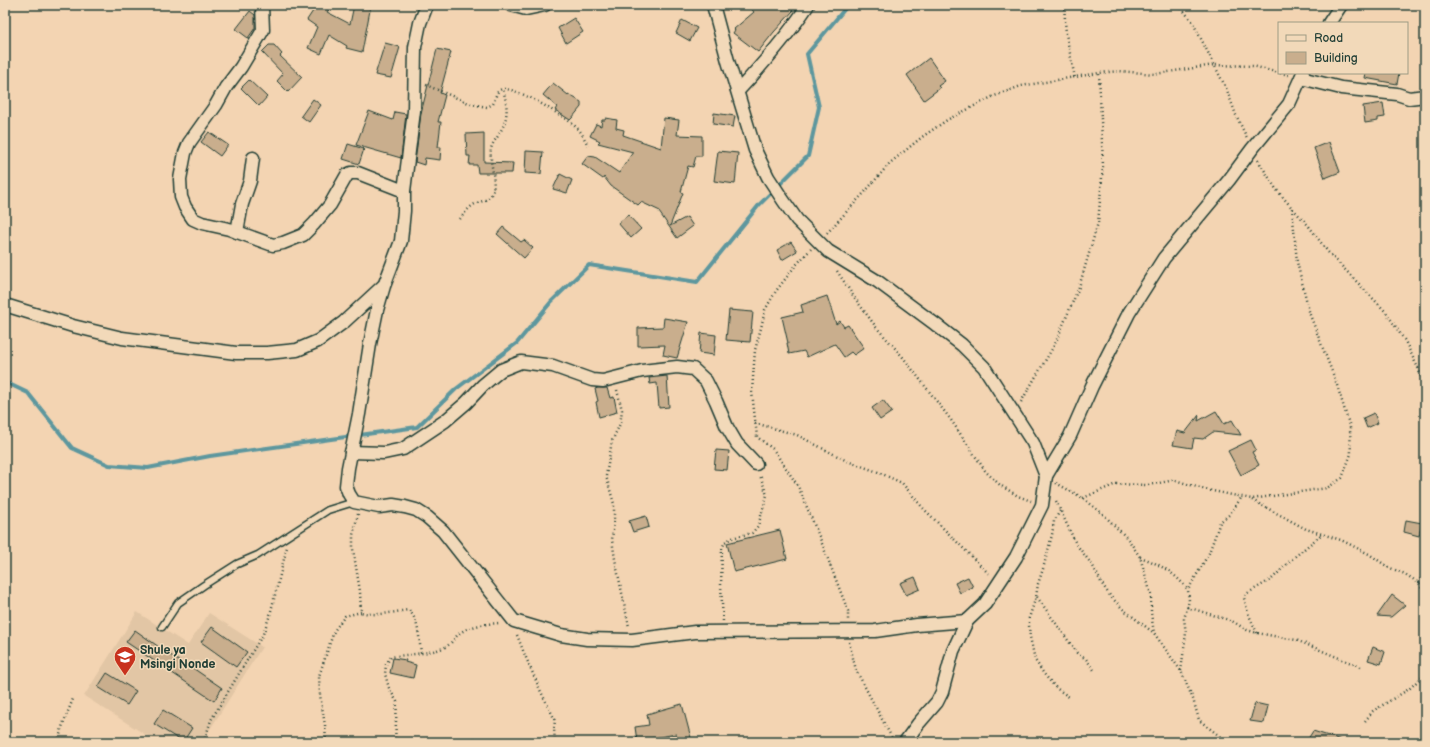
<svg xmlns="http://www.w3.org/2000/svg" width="1430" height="747" font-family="'Balsamiq Sans',sans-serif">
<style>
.built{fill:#e2c6a5}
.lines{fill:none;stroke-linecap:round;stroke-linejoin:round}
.stream{stroke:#5d979e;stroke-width:4}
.building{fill:#c9ae8d;stroke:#1f3d34}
.service-casing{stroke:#1f3d34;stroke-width:9}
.minor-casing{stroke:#1f3d34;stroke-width:15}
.path{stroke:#1f3d34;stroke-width:2.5;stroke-dasharray:1 3;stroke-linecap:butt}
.service{stroke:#f2d9b9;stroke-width:6}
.minor{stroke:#f2d9b9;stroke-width:12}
.labels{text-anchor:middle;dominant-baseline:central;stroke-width:3;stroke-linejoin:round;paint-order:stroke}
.poi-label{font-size:12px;font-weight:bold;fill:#1f3d34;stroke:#f2d9b9;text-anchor:start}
</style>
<rect width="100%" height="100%" fill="#f3d4b2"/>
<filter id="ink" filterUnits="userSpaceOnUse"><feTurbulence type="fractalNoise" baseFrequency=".025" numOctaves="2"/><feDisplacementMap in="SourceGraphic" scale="8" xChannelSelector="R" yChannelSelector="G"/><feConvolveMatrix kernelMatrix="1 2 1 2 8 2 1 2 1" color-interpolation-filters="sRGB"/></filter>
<g filter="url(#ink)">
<polygon class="built" points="137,612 188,645 209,613 262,647 202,742 157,742 84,696"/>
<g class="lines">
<polyline class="stream" points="5,382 28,393 72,448 109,465 148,468 210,456 417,427 456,389 517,343 551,302 589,265 697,282 759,205 808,156 819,107 807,54 848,5"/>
</g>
<g class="building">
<polygon points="317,5 332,5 327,12 350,24 354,5 371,5 362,52 346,48 347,46 329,35 321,54 308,48 317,27 307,20"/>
<polygon points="748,5 787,5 793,11 774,32 758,52 733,33 735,30 734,29 754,12"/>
<polygon points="250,11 255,15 255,28 248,38 236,29"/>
<polygon points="574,18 583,32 566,43 558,28"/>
<polygon points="682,20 697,28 690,41 676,33"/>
<polygon points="385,43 400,47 391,78 375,75"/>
<polygon points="269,45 274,45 282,54 280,56 302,77 288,92 277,81 283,74 262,52"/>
<polygon points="437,49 451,52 440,93 445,95 438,122 441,122 438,147 441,147 440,160 425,158 424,165 415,162 421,113"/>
<polygon points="929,58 945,81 938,86 940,88 924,100 907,75"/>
<polygon points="1366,73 1399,73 1397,84 1365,78"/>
<polygon points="249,80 267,97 259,106 241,88"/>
<polygon points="553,83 568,95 568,94 581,102 581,107 572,118 570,120 555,110 557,107 543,95"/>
<polygon points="313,99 321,105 309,122 301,116"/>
<polygon points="1383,103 1385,117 1378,118 1378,121 1365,123 1363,106"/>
<polygon points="369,111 393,120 395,112 406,114 401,158 356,145"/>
<polygon points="714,113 735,116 733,127 713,124"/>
<polygon points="606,118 617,120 616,128 624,130 623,135 661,148 664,118 679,120 677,135 702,136 702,156 696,156 693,167 688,166 681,192 683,193 670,226 687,217 693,226 677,238 659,212 660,211 641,202 638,205 611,186 604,177 603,179 582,164 588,156 595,157 619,173 633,152 598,143 600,141 590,136 596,124 601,126 602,120 605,120"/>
<polygon points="209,132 228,145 220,156 201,142"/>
<polygon points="484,133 484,162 513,163 512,173 478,173 477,165 469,165 470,156 467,156 466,134"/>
<polygon points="1329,142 1340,172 1325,178 1314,148"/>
<polygon points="348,144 364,149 359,164 343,159"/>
<polygon points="526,151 543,152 541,174 525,173"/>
<polygon points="718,151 738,153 735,184 714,181"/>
<polygon points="560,174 572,180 567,193 553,189"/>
<polygon points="628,215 641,229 631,238 618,223"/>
<polygon points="503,227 521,242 524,240 533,248 524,258 497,234"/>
<polygon points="791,242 797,251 782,260 777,250"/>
<polygon points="827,296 836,324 840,321 844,327 848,325 864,348 854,355 851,352 844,357 835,344 807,357 804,351 789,354 787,343 788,343 782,317 803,312 801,305"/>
<polygon points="729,310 753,312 750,342 726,340"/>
<polygon points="664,318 688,322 677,358 663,355 665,345 638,346 638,328 663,327"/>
<polygon points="701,333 716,335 714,355 699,353"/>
<polygon points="667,376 669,407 659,408 657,383 650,384 649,378"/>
<polygon points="598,388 607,388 610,398 614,397 617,412 599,417 596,402 598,401 595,389"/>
<polygon points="883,400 892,412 880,420 872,408"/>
<polygon points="1216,411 1224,424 1232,420 1241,435 1213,432 1203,439 1194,438 1192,448 1173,445 1177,431 1185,433 1199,415 1198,421"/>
<polygon points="1374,413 1378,423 1367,428 1363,418"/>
<polygon points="1251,440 1256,450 1252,452 1259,465 1241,475 1228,451"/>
<polygon points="716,450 729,451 727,470 714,469"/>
<polygon points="646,516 649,527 633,532 629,521"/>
<polygon points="1406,520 1422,523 1419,536 1404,532"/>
<polygon points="780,530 787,559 734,572 727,543"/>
<polygon points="915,577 920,589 906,595 900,583"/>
<polygon points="968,577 973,587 960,593 955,583"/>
<polygon points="1392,595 1405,605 1391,617 1377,616"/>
<polygon points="212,627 247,652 236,667 201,642"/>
<polygon points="135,630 183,664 184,662 222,688 214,701 126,642"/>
<polygon points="1373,647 1385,652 1381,664 1368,660"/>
<polygon points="393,658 406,660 405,662 416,665 413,678 390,673"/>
<polygon points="107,673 136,691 127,705 98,687"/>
<polygon points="1255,703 1268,706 1264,723 1250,721"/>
<polygon points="682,704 691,738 678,742 676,734 637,741 635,727 649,725 647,714"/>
<polygon points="163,710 192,728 183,742 154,724"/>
<polygon points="1313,731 1341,740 1341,742 1306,742"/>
</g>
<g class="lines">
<g class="service-casing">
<polyline id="service" points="162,627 178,603 204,585 237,564 258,555 328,510 354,502"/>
</g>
<g class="minor-casing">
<g id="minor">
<polyline points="262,5 263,30 241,67 226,87 216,105 189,143 185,153 180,179 181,197 185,207 193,219 202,223 229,229 273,245 283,243 303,235 314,224 330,205 347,175 351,173 358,173 404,191"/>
<polyline points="427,5 420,23 415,47 414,111 404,191 404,211 401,241 384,286 377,310 370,344 359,414 348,468 346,486 349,494 354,502 379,507 393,505 405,507 416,510 427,517 443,531 514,621 561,635 587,639 632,640 695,632 875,631 917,625 967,621 985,604 1016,557 1042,505 1046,476 1070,436 1092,386 1129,313 1164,258 1229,180 1252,149 1289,104 1303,73"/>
<polyline points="511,5 526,9 545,5"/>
<polyline points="713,5 728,61 755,150 768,177 783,200 797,220 828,251 877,281 935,324 962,345 984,367 1033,443 1046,476"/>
<polyline points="1329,23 1341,5"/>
<polyline points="1301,78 1341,88 1397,94 1409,98 1425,96"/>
<path d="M738 91C764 63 787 37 808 5"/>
<polyline points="237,232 242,204 250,181 253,158"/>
<polyline points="5,305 73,326 122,338 236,353 267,353 297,350 318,341 344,322 383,286"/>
<polyline points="351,452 384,453 403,449 445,421 466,403 483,385 501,370 521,362 553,366 592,380 603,381 642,371 677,367 693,369 706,381 716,401 727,427 737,444 756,464"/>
<polyline points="905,742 918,724 937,702 942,692 953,651 967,621"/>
</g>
</g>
<g class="path">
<polyline points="1064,5 1066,34 1075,78"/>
<polyline points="1179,5 1192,21 1226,88 1236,115 1247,138"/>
<polyline points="1280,73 1289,75"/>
<path d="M426 85 471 104 487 107 493 104C495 100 496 92 500 90 512 83 567 118 577 128 582 132 585 140 588 146"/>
<polyline points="1258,160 1276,189 1292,208 1308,225 1328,252 1386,312 1405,341 1418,368 1425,388"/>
<path d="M460 219C464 214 469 207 475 204 481 201 487 201 491 195 498 182 489 163 491 149 492 144 495 140 498 136 509 118 508 108 503 89"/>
<polyline points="827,233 864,193 890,163 922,137 947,120 992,97 1021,86 1099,73 1119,71 1155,74 1214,65 1253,66 1279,73"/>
<polyline points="811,249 796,265 776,291 765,310 761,328 755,350 752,392 757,437 773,449 798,486 821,541 848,611 848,620"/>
<polyline points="837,271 854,297 876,327 902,356 951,420 986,472 1000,485 1018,496 1031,501"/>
<polyline points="1418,368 1425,364"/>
<polyline points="617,390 622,410 620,424 612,441 606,476 614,504 614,521 612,540 615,559 629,627"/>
<polyline points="1021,402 1055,344 1079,287 1098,223 1103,166 1099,73"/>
<polyline points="755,423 797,435 847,461 878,472 902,483 923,508 990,575"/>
<polyline points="1056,483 1083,498 1104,515 1128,539 1140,557 1148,584 1151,595 1151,613 1154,633 1181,671 1193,699 1199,720 1227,742"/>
<polyline points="1083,498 1116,484 1148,485 1175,480 1203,489 1252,499 1327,488 1342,478 1351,454 1350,427 1336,382 1310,315 1297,262 1292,208"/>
<polyline points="1252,500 1306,529 1341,540 1369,554 1388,567 1405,574 1419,583 1425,594"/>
<polyline points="1056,501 1076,544 1093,566 1102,584 1111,597 1124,610 1154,633"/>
<polyline points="1060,511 1054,521 1052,535 1043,569 1038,584 1036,597 1029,618 1029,625 1030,637 1035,660 1044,674 1056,688 1069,697"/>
<path d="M358 514 353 535V549L360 591 361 612C377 617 392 612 409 610 419 621 419 638 421 653"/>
<path d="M1140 557C1160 564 1175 573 1188 590"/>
<polyline points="1419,583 1425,567"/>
<polyline points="1037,597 1077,653 1086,659 1094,670"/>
<polyline points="1187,607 1232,621 1247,630 1257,633 1296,640 1361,667"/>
<polyline points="723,621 721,586 722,548 725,542 732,538 752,533 758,526 767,495 760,475"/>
<polyline points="1257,633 1248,613 1244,598 1246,594 1272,579 1291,560 1322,534"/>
<polyline points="517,635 524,653 541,692 555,720 554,729 555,742"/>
<polyline points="849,642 856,670 893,740"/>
<polyline points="1181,671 1186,633 1184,619 1189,601 1188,590 1209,553 1220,522 1229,515 1242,497"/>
<polyline points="1365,721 1373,711 1409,689 1425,674"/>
<polyline points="58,742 63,724 73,699"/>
<polyline points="204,742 211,720 263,634 270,615 287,547"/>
<polyline points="326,742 325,725 320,695 319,676 334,631 345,616 361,612"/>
<path d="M395 742 397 702 389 688 385 674 386 664 391 657C407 654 433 654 447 646 452 643 455 637 460 633 471 625 486 624 499 623"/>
</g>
<use href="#service" class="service"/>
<use href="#minor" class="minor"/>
</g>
</g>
<defs>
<g id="school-pin" transform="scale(1.15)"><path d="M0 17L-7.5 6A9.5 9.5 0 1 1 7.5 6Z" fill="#c8321e" stroke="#f2d9b9"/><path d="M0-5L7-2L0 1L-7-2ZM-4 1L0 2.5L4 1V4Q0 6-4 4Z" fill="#fff"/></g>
</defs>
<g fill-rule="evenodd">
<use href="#school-pin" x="125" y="657"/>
</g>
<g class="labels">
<g class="poi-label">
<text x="140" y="650">Shule ya<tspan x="140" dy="14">Msingi Nonde</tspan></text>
</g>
</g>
<rect width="1430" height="747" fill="none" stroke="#f2d9b9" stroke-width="20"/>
<rect x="10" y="10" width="1410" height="727" fill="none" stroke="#1f3d34" stroke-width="1.5" filter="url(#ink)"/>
<rect x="1278" y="22" width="130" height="52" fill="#f2d9b9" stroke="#9e9b84"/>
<rect x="1286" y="35" width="20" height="6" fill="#f2d9b9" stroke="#9e9b84"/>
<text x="1314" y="42" font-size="12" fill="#1f3d34">Road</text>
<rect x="1286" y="52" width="20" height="12" fill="#c9ae8d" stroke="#9e9b84"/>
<text x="1314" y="62" font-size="12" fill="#1f3d34">Building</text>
</svg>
